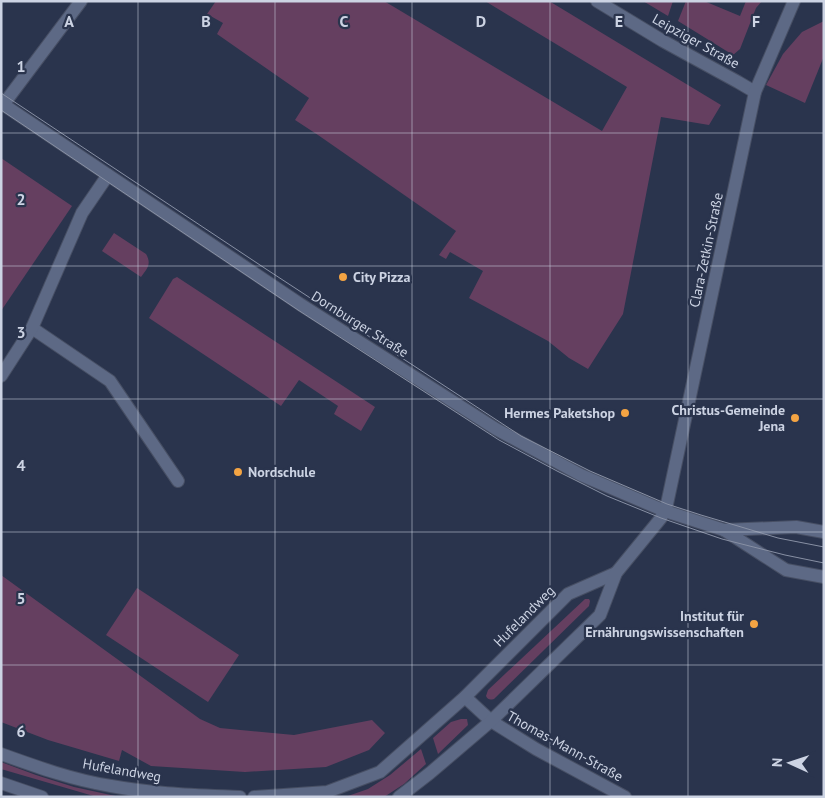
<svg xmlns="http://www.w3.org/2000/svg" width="825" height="798" font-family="'PT Sans',sans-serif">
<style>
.green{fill:#653f60}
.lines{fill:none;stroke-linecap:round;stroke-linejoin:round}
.service-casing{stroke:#474f64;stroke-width:14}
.minor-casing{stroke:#474f64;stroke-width:14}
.tertiary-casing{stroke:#474f64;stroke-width:14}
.service{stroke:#5d6985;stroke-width:12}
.minor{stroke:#5d6985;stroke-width:12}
.tertiary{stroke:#5d6985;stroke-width:12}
.tram{stroke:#8890a4;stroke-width:1}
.grid{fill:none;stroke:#ccd3e3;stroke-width:1;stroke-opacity:0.55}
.poi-dot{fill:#f4a443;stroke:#2a344d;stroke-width:2}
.labels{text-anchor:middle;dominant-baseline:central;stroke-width:4.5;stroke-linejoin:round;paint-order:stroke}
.street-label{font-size:14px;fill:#ccd3e3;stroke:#2a344d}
.poi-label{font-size:14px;font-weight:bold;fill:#ccd3e3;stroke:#2a344d;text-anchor:end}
.grid-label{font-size:16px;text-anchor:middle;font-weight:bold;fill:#ccd3e3;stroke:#2a344d;stroke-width:4.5;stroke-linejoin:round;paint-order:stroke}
</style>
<rect width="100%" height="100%" fill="#2a344d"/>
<g class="green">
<polygon points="216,1 384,1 602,131 627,87 485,1 549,1 721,105 709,125 661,117 623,314 588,369 569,358 548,341 469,298 483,271 450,252 446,259 439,255 456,231 318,135 295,120 309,98 217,34 223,23 207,14"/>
<polygon points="643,1 673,1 668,16"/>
<polygon points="686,1 704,1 740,16 746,1 762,1 756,8 740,49 733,55 678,21"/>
<polygon points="824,21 824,56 805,103 766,85 783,54 802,32"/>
<polygon points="1,158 72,206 1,311"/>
<path d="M114 233 146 254C152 264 147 269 141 277L102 251Z"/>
<polygon points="177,277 375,407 361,431 334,414 338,406 299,380 281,406 149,318 173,279"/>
<polygon points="1,575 200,719 220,728 294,735 372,720 385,733 369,750 326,767 245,772 151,766 122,750 119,761 48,740 1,722"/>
<polygon points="137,588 239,655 208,702 106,635"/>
<path d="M585 599H589L590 601 589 606 494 699C490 700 488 700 486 696L488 690Z"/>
<polygon points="461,719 467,719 468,725 438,754 433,738 451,722"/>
<polygon points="421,749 426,764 404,784 384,797 345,797 368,789 390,775"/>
<polygon points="1,762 36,775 74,787 120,797 97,797 1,769"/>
</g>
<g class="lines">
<g class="service-casing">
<g id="service">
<polyline points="32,328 110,381 178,481"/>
<polyline points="1,376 32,328 82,213 108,175"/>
</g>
</g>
<g class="minor-casing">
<g id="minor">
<polyline points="597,1 663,41 738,82 755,92"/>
<polyline points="3,105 81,1"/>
<polyline points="465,697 491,721 536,749 625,797"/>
<path d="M1 754C37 767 73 780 111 786 154 794 197 795 240 797"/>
<polyline points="1,783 42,797"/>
<polyline points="254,797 327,792 380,772 465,697 568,594 616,573"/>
<polyline points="399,797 430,773 491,721 600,615 616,573 661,518 667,504 755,92 794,1"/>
</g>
</g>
<g class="tertiary-casing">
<g id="tertiary">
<polyline points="1,103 300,304 496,429 581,475 665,511 724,530 786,570 824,577"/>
<polyline points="724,530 796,527 824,532"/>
</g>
</g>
<use href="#service" class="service"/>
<use href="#minor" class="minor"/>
<use href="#tertiary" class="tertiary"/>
<g class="tram">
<polyline points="1,93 266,269 521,436 590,471 667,504 701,515 778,538 824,547"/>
<polyline points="1,110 298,310 499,440 557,471 607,496 661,518 722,539 785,555 824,563"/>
</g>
</g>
<path class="grid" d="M138 1V797M275 1V797M412 1V797M550 1V797M688 1V797M1 133H824M1 266H824M1 399H824M1 532H824M1 665H824"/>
<g class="poi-dot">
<circle cx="343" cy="277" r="5"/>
<circle cx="625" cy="413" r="5"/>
<circle cx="795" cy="418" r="5"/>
<circle cx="238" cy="472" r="5"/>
<circle cx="754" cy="624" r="5"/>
</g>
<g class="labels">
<g class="street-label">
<text transform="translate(696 41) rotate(29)">Leipziger Straße</text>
<text transform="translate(706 250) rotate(-78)">Clara-Zetkin-Straße</text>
<text transform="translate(360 324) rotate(32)">Dornburger Straße</text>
<text transform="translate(524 616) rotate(-45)">Hufelandweg</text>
<text transform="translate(565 746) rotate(29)">Thomas-Mann-Straße</text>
<text transform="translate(122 770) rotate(10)">Hufelandweg</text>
</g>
<g class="poi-label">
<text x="353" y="277" text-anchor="start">City Pizza</text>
<text x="785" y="410">Christus-Gemeinde<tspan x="785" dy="16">Jena</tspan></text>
<text x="615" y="413">Hermes Paketshop</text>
<text x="248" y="472" text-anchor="start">Nordschule</text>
<text x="744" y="616">Institut für<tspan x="744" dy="16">Ernährungswissenschaften</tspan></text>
</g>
</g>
<g class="grid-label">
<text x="69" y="27">A</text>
<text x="206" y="27">B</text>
<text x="344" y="27">C</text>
<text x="481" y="27">D</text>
<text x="619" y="27">E</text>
<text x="756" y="27">F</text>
<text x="21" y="72">1</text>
<text x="21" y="205">2</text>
<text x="21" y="338">3</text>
<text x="21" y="471">4</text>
<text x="21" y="604">5</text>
<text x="21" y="737">6</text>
</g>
<rect width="825" height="798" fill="none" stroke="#ccd3e3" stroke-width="5"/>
<g transform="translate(790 763) rotate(273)" stroke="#2a344d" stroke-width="4" paint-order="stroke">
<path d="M0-4L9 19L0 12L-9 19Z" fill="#ccd3e3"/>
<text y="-8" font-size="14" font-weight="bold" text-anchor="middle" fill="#ccd3e3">N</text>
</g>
</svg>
